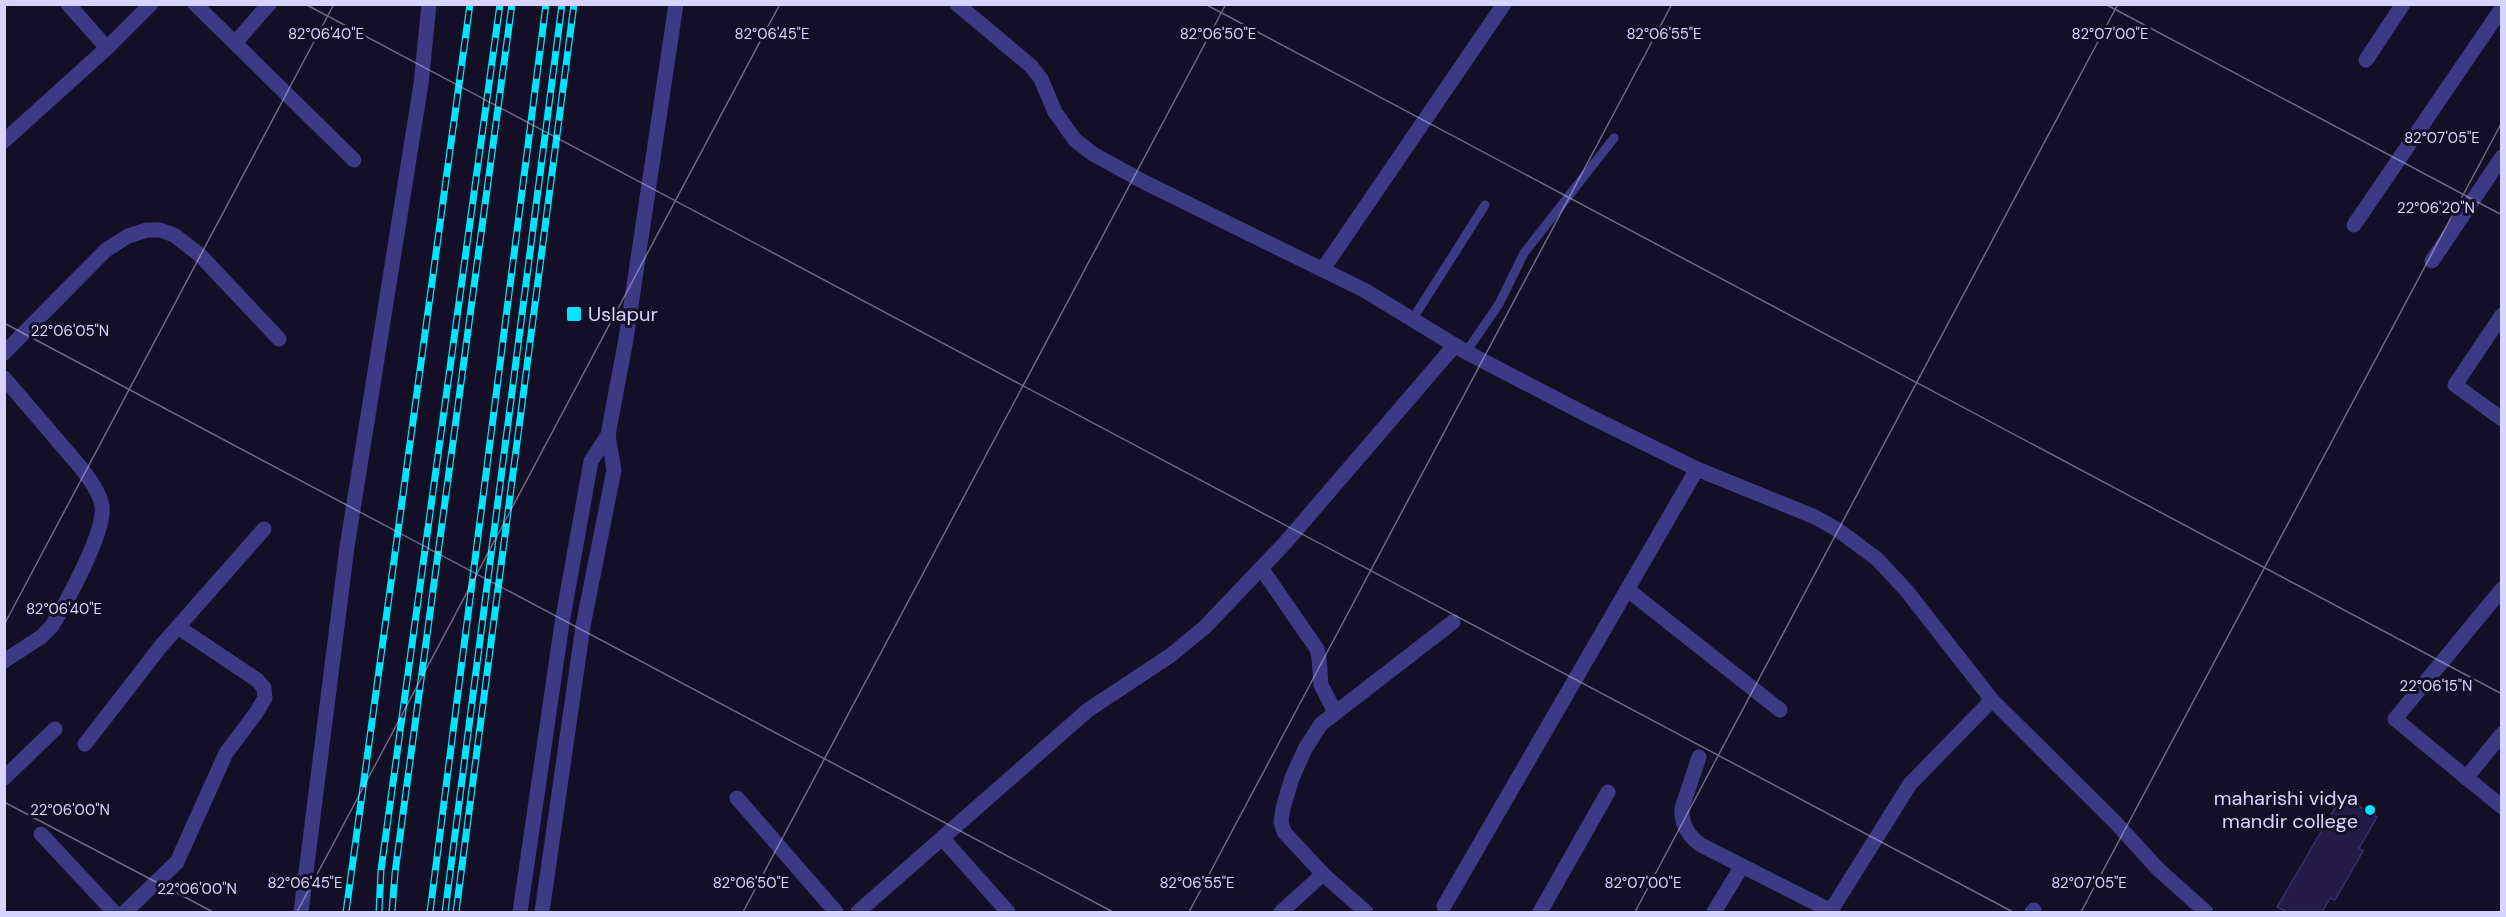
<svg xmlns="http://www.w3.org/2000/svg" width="2506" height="917" font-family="'DM Sans',sans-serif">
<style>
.building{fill:#241b47;stroke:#3b2d73;stroke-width:1.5}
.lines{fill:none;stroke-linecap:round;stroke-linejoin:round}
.service{stroke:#3d3a85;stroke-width:9}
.minor{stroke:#3d3a85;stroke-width:15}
.tertiary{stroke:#3d3a85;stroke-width:15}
.rail-casing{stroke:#00e5ff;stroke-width:7}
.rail{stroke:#130f26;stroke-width:4.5;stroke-dasharray:14;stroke-linecap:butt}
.ticks{fill:none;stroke:#d9d4ff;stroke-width:1.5;stroke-opacity:0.45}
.poi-dot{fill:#00e5ff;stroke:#130f26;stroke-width:2}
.labels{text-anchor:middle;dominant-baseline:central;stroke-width:6;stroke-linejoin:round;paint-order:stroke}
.poi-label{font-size:20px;fill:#d9d4ff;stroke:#130f26;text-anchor:start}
.ticks-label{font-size:15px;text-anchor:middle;fill:#d9d4ff;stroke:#130f26;stroke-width:6;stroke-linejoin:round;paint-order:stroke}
</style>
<rect width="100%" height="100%" fill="#130f26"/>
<polygon class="building" points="2342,796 2377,817 2359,848 2363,851 2335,900 2330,898 2322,912 2287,912 2277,907"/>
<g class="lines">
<g class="service">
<polyline points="1412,320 1485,205"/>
<polyline points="1466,352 1499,304 1524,253 1614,138"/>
</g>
<g class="minor">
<polyline points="68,4 107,48"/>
<polyline points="195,4 354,160"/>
<polyline points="235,43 269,4"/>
<polyline points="2366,60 2403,4"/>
<polyline points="4,141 107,48 151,4"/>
<polyline points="2354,225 2502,8"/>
<polyline points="2432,261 2502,157"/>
<polyline points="1323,269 1504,4"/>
<polyline points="2502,315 2455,385 2502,419"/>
<polyline points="4,353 106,250 128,236 147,230 160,230 174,235 200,255 279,339"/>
<path d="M4 378 82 469C90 480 100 493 102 506 106 531 66 603 52 626L41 637 4 661"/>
<polyline points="1261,568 1317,649 1319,658 1321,685 1335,712"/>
<polyline points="2502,589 2395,719 2502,807"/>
<polyline points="1628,590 1780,710"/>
<polyline points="85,744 161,646 264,529"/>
<path d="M1699 757 1682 808C1681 824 1688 836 1701 845L1831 911"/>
<polyline points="4,778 55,729"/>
<polyline points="2466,778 2502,734"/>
<polyline points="737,798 836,912"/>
<polyline points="41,834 114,912"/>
<polyline points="943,839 1008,912"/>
<polyline points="1444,906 1697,469"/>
<polyline points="125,912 177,862 226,753 256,713 265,698 264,688 257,680 178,627"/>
<polyline points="301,912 347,547 421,84 429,4"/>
<polyline points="858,912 1088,710 1171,655 1205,627 1285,543 1455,345"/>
<polyline points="1281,912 1323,874"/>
<polyline points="1366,912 1323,874 1284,832 1281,822 1283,808 1292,778 1305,749 1321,724 1453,622"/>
<polyline points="1540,912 1608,792"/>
<polyline points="1714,912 1742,866"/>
<polyline points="1830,912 1910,784 1992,700"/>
<polyline points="2032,912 2034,910"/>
</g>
<g class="tertiary">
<polyline points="957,4 1031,66 1041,79 1055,112 1075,140 1093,154 1146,183 1364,290 1466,352 1591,417 1697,469 1815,517 1838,530 1877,559 1906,590 1992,700 2116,823 2158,869 2206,912"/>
<polyline points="520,912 562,623 591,461 608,435"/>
<polyline points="542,912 583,626 614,470 608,435 626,339 676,4"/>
</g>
<g class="rail-casing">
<g id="rail">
<polyline points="346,912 470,4"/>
<polyline points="379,912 381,870 500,4"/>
<polyline points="392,912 395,873 512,4"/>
<polyline points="430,912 546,4"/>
<polyline points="445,912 562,4"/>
<polyline points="456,912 574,4"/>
</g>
</g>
<use href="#rail" class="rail"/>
</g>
<path class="ticks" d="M305 4 2013 912M1205 4 2502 694M2105 4 2502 215M4 323 1113 912M4 625 334 4M4 802 213 912M297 912 780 4M743 912 1226 4M1189 912 1672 4M1635 912 2118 4M2081 912 2502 122"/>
<g class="poi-dot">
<rect x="566" y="306" width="16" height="16" rx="3"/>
<circle cx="2370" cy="810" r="6"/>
</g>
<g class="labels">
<g class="poi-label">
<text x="588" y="314">Uslapur</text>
<text x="2358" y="798" text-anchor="end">maharishi vidya<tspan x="2358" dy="23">mandir college</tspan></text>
</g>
</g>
<g class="ticks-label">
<text x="326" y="39">82°06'40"E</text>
<text x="772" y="39">82°06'45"E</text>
<text x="1218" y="39">82°06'50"E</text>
<text x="1664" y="39">82°06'55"E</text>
<text x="2110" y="39">82°07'00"E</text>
<text x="2442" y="143">82°07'05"E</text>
<text x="2436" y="213">22°06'20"N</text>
<text x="70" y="336">22°06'05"N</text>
<text x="64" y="614">82°06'40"E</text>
<text x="2436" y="691">22°06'15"N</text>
<text x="70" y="815">22°06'00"N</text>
<text x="305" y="888">82°06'45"E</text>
<text x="751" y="888">82°06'50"E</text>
<text x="1197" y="888">82°06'55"E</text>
<text x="1643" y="888">82°07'00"E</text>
<text x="2089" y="888">82°07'05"E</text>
<text x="197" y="894">22°06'00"N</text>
</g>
<rect width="2506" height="917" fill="none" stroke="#d9d4ff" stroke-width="12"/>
</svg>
